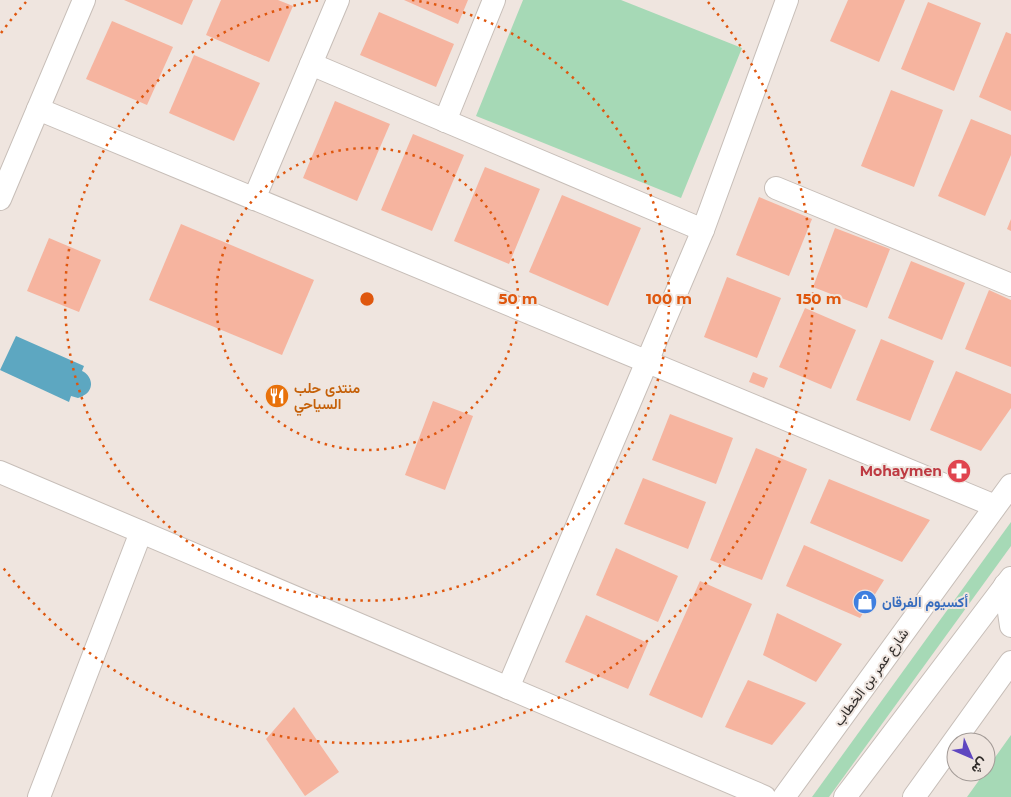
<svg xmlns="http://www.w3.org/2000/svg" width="1011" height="797" font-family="Montserrat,Vazirmatn,sans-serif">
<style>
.green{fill:#a6d9b6}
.water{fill:#5da7c1}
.building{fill:#f6b49f}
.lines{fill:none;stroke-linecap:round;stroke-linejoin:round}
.minor-casing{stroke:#c7beb8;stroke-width:24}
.minor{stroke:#fff;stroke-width:22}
.ring{fill:none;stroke:#df570e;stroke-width:2.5;stroke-dasharray:2.5 5}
.labels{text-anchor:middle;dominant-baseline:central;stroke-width:4;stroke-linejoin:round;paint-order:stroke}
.food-label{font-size:14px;font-weight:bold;fill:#c56008;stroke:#efe5df;text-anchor:start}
.health-label{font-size:14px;font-weight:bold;fill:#be3a42;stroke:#efe5df;text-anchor:end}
.shop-label{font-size:14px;font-weight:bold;fill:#366cbe;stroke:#efe5df;text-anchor:start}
.street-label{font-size:14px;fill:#312d2b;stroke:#efe5df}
.centre{fill:#df570e;stroke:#efe5df;stroke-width:2.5}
.ring-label{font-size:15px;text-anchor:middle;font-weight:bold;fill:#df570e;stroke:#efe5df;stroke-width:4;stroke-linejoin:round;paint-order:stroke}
</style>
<rect width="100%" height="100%" fill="#efe5df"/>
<g class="green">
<polygon points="523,0 621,0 742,48 681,198 476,116"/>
<polygon points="1011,522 1011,546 829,797 812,797"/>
<polygon points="1011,735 1011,797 967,797 985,772 986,772 986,770"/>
</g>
<path class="water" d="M16 336 84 366 82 371C91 375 95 387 86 394 83 396 81 397 78 398L71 396 69 402 0 370Z"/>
<g class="building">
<polygon points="124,0 193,0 182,25"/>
<polygon points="221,0 278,0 293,6 269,62 206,35"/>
<polygon points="404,0 468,0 458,24"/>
<polygon points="848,0 905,0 879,62 830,41"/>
<polygon points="928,2 981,23 954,91 901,69"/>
<polygon points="379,12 454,44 436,87 360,55"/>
<polygon points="112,21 173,47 147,105 86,79"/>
<polygon points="1006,32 1011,34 1011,111 979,97"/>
<polygon points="194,55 260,83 234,141 169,113"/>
<polygon points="891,90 943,110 914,187 861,166"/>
<polygon points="335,101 390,124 357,201 303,178"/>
<polygon points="971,119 1011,135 1011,155 985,216 938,196"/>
<polygon points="413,134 464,155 432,231 381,210"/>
<polygon points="485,167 540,189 509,264 454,241"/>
<polygon points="562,195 641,228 608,306 529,272"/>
<polygon points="759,197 812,219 789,276 736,255"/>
<polygon points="1011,219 1011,231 1007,229"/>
<polygon points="181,224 314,280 282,355 149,300"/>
<polygon points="835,228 890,249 867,308 813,287"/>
<polygon points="49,238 101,260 79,312 27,291"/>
<polygon points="911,261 965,283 942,340 888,318"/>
<polygon points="727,277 781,298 757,358 704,337"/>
<polygon points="989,290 1011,300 1011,367 965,349"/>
<polygon points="805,308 856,330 831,389 779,367"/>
<polygon points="881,339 934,361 910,421 856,400"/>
<polygon points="956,371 1011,394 1011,408 981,451 930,430"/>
<polygon points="753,372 768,378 764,388 749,382"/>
<polygon points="433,401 473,416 445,490 405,475"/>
<polygon points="670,414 733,438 716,484 652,460"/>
<polygon points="756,448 807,469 762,580 710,560"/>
<polygon points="643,478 706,502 688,549 624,524"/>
<polygon points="829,479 930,520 902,562 810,523"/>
<polygon points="804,545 884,580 860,618 786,586"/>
<polygon points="616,548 678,576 658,622 596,595"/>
<polygon points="700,581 752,604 702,718 649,695"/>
<polygon points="777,613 842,644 816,682 763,655"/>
<polygon points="586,615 648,643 628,689 565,662"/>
<polygon points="748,680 806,703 772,745 725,727"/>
<polygon points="294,707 339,772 305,796 266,739"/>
</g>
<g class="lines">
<g class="minor-casing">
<g id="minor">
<polyline points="311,64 703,230"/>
<polyline points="38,109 995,506"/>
<polyline points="445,121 494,0"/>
<polyline points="776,188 1011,285"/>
<polyline points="0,199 84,0"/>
<polyline points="254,199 338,0"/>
<polyline points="0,472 765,797"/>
<polyline points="1005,585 1011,626"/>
<polyline points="508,688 703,230 787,0"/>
<polyline points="39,797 141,532"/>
<polyline points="784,797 1011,485"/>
<polyline points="845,797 1011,578"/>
<polyline points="914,797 1011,662"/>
</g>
</g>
<use href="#minor" class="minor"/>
</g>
<g class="ring">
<circle cx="367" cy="299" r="151"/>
<path d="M412 0A302 302 0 1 1 322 0"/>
<path d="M1 33A452 452 0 0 1 26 2M708 2A452 452 0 1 1 1 565"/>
</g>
<defs>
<g id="restaurant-disc" transform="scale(1.25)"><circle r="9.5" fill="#e8710a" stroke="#efe5df"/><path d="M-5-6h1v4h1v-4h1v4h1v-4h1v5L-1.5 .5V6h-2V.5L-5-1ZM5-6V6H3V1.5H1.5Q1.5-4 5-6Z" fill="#fff"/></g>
<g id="pharmacy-disc" transform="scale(1.25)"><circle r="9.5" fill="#e0444e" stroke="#efe5df"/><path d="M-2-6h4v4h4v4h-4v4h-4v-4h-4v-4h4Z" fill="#fff"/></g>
<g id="shop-disc" transform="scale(1.25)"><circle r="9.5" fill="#3f7fe0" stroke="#efe5df"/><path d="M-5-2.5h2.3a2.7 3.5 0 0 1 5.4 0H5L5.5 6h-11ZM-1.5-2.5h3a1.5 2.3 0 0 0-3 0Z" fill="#fff"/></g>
</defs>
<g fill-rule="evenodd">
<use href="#restaurant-disc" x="277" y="396"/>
<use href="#pharmacy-disc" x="959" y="471"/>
<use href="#shop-disc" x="865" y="602"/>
</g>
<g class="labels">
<g class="food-label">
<text x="294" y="388">منتدى حلب<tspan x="294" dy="16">السياحي</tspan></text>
</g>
<g class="health-label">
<text x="942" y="471">Mohaymen</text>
</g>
<g class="shop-label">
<text x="882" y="602">أكسيوم الفرقان</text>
</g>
<g class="street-label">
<text transform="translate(871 677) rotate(-54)">شارع عمر بن الخطاب</text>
</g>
</g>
<circle cx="367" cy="299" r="8" class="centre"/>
<g class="ring-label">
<text x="518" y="304">50 m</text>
<text x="669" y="304">100 m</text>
<text x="819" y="304">150 m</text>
</g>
<g transform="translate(971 757) rotate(135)"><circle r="24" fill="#efe5df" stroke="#a39b97"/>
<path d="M0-4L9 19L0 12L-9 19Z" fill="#5f47c0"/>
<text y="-8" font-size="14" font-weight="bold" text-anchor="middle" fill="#312d2b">ش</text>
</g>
</svg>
